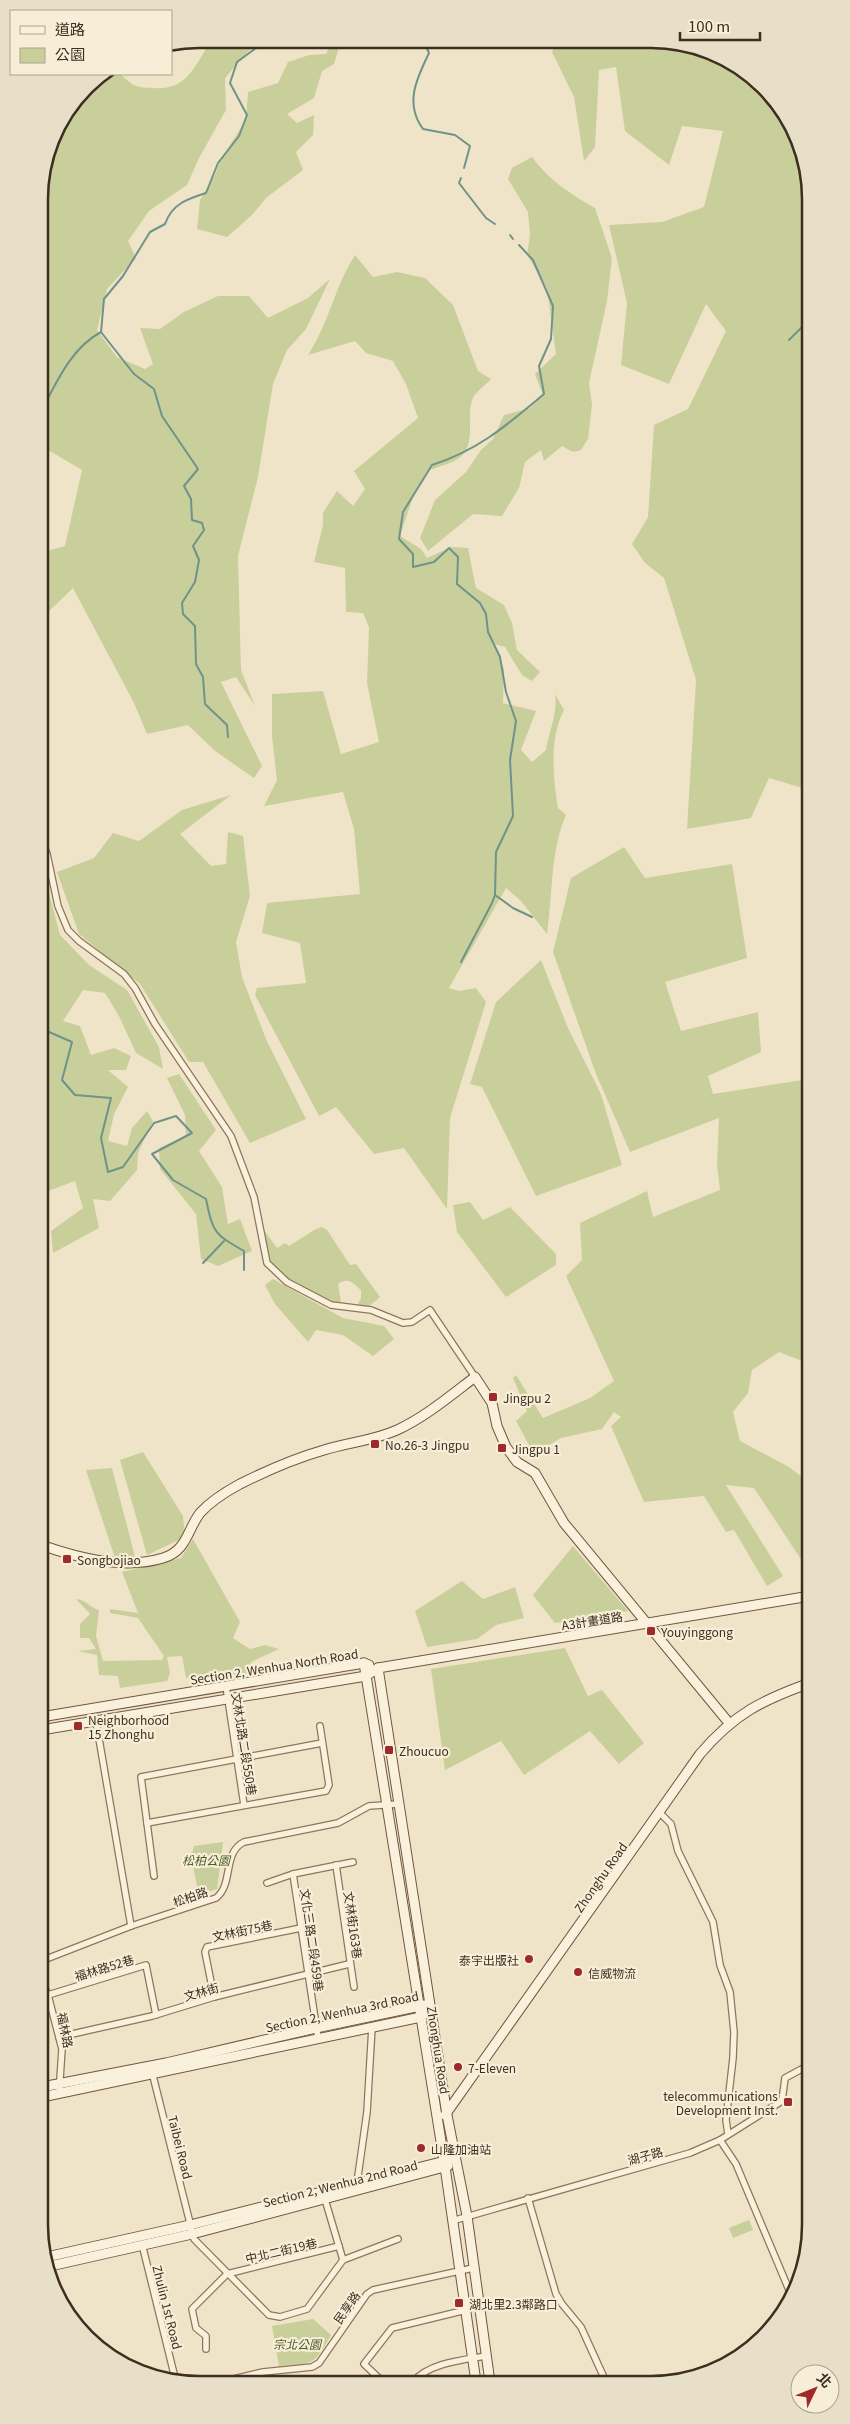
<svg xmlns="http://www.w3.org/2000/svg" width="850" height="2424" font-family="Georgia,'Noto Sans TC',serif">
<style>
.green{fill:#c9cf9b}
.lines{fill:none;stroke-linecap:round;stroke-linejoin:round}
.stream{stroke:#6f938a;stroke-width:2}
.street-casing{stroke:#8d765c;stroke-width:8}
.secondary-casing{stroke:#6f573f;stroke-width:11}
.street{stroke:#faf1dc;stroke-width:5.5}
.secondary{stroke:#faf1dc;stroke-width:9}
.poi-dot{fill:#9e2a2b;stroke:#f7eed8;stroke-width:2}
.labels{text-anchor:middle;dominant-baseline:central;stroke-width:4.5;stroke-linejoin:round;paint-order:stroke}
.poi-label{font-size:12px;fill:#3d2e20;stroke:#f7eed8;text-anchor:start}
.street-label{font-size:12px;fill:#3d2e20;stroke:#f7eed8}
.park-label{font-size:12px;font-style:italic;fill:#4d5a26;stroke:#f7eed8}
.rim{fill:none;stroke:#3d2e20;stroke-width:2.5}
</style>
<rect width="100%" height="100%" fill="#f0e4c8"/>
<g class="green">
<path d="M212 39H259L225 78 226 110 199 158 187 185 149 211 128 241 136 258 107 289 97 330 117 357 145 369 153 364 140 328 160 329 184 312 218 296H249L268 318 308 298 330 279 306 329 287 350 273 384 258 477 238 556 241 670 255 706 236 677 221 682 262 766 254 778 215 751 188 725 147 734 134 703 73 588 40 620V553L65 546 82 470 48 450 47 289 39 270V188L55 128 93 79 101 74H120C135 87 134 87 154 88 188 91 196 63 212 39Z"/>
<polygon points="333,40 341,40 334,64 322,71 314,98 287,114 297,123 314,115 313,135 296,152 303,170 266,198 252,215 227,237 197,229 200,200 215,175 221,159 246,120 248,92 278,83 288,62 309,55 326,54"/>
<polygon points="557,41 683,42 731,60 765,86 790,119 808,167 809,790 769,778 751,818 687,829 696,680 664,578 645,563 632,544 648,517 654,425 688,409 726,331 706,304 669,384 621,365 627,303 609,225 662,222 704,207 723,131 682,126 669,165 625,131 616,67 599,70 595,147 584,161 574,97 552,52"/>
<path d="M532 157C549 180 570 194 595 208L612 258 607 301 589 383 592 405 588 439 581 450 573 452 562 446 544 461 541 450 525 462 519 488 502 516 473 514 428 551 420 538 435 500 466 472 481 450 493 439 504 415 530 408 543 395 535 374 556 354 547 288 527 255 530 235 528 212 508 179 512 168Z"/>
<path d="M355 255 373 277 397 272 425 278 453 305 478 371 491 379C486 385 478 390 474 396 471 401 470 409 470 415 471 458 466 458 427 471L414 494 400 536 421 549 427 558 451 547 468 548 476 588 504 605 512 623 517 650 540 672 532 681 522 675 505 647 494 644 504 669 503 703 536 711 521 750 532 762 546 750C549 731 558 713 555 694L564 710C549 739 553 777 558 808L566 815C550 853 553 893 547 934L521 901 506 888 449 988 459 991 476 988 486 1002 450 1118 447 1209 404 1148 374 1154 336 1107 319 1116 255 995 257 988 306 983 300 943 262 933 267 903 360 894 354 829 343 792 264 806 277 780 272 736V694L323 691 341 754 379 742 367 683 369 627 363 613 346 612 345 568 314 562 323 525V513L337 491 353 506 365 489 354 471 418 418 406 384 393 361 366 353 355 341 308 355C329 323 335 286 355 255Z"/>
<polygon points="231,795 180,834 211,866 226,864 228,832 243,836 250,896 236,942 242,977 266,1039 306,1119 250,1143 203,1062 189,1062 140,984 79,934 57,872 94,858 113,833 139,841 182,810"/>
<polygon points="624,847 645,878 732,864 747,958 665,982 681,1031 758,1012 761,1052 708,1076 713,1094 809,1079 810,1364 779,1352 752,1370 748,1393 733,1412 740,1441 789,1467 810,1483 810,1573 754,1488 726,1485 783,1576 767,1586 734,1530 726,1532 704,1496 644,1502 611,1426 621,1417 614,1412 602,1429 561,1438 534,1454 516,1421 527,1411 513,1378 516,1375 543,1418 590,1398 614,1381 566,1276 582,1260 580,1223 647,1191 653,1217 720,1190 717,1165 719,1118 630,1152 596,1074 553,952 571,878"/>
<polygon points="41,863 60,935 89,965 127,990 159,1047 163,1069 136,1053 119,1016 105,993 83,990 63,1021 80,1026 91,1055 114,1048 131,1056 126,1070 108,1070 128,1087 114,1114 108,1141 127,1146 132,1128 147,1111 153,1121 138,1153 137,1170 110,1201 93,1199 99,1228 53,1253 51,1231 83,1208 75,1181 40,1194"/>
<polygon points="541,960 568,1028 601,1094 622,1165 536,1196 482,1087 470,1084 496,1002"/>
<polygon points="179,1074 216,1130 199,1151 222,1187 228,1224 240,1219 252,1251 218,1266 201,1259 196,1214 160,1169 159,1148 186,1136 185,1115 167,1078"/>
<polygon points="470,1202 483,1220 510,1207 556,1254 556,1265 506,1297 457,1232 453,1205"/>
<path d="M322 1227 327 1230 350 1265 356 1264 380 1297 366 1309 358 1304 361 1298V1290C352 1282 348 1277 338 1284L341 1302H324L272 1270 261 1234 264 1230 277 1248 285 1243 289 1246 316 1229Z"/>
<polygon points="273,1279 343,1318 384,1326 394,1339 373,1356 343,1335 316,1330 308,1342 275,1304 265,1285"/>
<polygon points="143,1452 183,1516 185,1537 147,1555 120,1460"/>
<polygon points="112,1468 135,1557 115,1558 86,1470"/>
<path d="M193 1539 240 1622 233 1638 250 1649 265 1645 279 1649 251 1662 246 1674 186 1678 182 1656 167 1657 170 1673 167 1681 120 1688 118 1676 99 1675 97 1655 78 1651 96 1649 89 1638H80V1624L90 1614 76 1599C85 1599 90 1608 99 1610L96 1636 103 1661 162 1660 164 1656 138 1618 110 1613V1609L138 1613 122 1572 181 1558Z"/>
<polygon points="573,1546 628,1611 555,1623 533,1595"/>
<polygon points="462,1581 483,1599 515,1587 524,1618 496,1625 477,1639 427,1647 415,1611"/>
<polygon points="565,1648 588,1696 602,1690 644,1743 619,1764 590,1731 524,1775 501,1741 445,1770 431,1669"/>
<polygon points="223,1842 217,1889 199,1895 191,1857 194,1846"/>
<polygon points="749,2220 753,2230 733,2238 729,2228"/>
<path d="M313 2319 331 2335C313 2366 315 2363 279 2366L272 2326Z"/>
</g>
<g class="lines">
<g class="stream">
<path d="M423 40 429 53C417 78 404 103 423 129L455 135 470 146 464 168"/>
<polyline points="461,178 459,183 486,218 495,224"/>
<polyline points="510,235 513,239"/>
<polyline points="789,340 808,321"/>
<path d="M48 398C61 373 75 346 101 332"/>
<path d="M228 737 227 725 205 704 203 677 196 664 195 626 183 614 182 603 195 582 199 560 193 546 204 530 202 523 192 520 191 499 184 486 198 469 162 416 154 389 134 374 101 332 104 299 123 276 150 232 165 224C172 204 187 199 206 193L218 163 239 136 247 115 230 83 237 62 260 45V39"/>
<polyline points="495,895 513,908 532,917"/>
<path d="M461 962 492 903 495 895 496 852 513 816 510 760 516 721 506 692 500 657 488 632 486 614 480 603 457 584 458 557 449 548 434 562 413 567V554L399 539 403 512 432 465C479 450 507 425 544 394L539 366 551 339 553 306 533 260 519 245"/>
<path d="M40 1028 72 1042 62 1080 75 1095 111 1098 101 1138 108 1172 123 1167 154 1123 176 1116 192 1133 152 1154 173 1180 206 1199C213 1233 214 1234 244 1251V1270"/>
<polyline points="203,1263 224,1241"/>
</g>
<g class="street-casing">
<g id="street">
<polyline points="40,836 47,854 58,906 68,930 79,941 124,974 135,988 155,1024 231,1136 254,1197 267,1263 287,1282 331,1305 371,1310 403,1323 412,1322 430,1310 475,1377"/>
<polyline points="226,1686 244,1805"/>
<polyline points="96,1721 131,1926"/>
<polyline points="660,1813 671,1824 678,1851 713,1922 720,1965 730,1992 734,2032 733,2058 726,2120 728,2134"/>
<polyline points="147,1823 326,1791 329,1785 320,1726"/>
<polyline points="336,1865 354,1987"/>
<polyline points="293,1874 318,2038"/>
<polyline points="154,1876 141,1777 322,1743"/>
<polyline points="267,1883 293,1874 353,1862"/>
<path d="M41 1961 131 1926 216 1898C234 1884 222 1853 244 1842L338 1823 369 1806 399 1804"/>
<polyline points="42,1982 48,1995 62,2049 59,2094"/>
<polyline points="48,1995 146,1965 156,2015"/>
<polyline points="214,1997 205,1952 207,1947 301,1928"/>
<polyline points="59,2037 152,2016 214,1997 349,1964"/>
<polyline points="152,2072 194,2239 269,2315 280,2317 307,2309 343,2260 324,2196"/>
<polyline points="720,2140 736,2164 792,2297"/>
<polyline points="357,2183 367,2112 372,2027"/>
<polyline points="528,2198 556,2294 562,2304 581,2327 606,2382"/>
<polyline points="452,2221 690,2153 720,2140 782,2101 785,2078 811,2064"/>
<polyline points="142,2244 176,2382"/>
<polyline points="343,2260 398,2239"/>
<polyline points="206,2349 206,2336 196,2328 192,2309 227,2274 339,2246"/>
<polyline points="221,2382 263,2372 312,2367 319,2363 367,2294 373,2290 473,2268"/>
<polyline points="383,2382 364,2364 392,2328 466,2310"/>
<path d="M413 2382C429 2363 462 2360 486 2356"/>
<polyline points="595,2382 603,2376"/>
</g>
</g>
<g class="secondary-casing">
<g id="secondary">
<path d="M41 1545C78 1558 124 1570 163 1558 187 1551 187 1530 200 1513 210 1502 227 1491 240 1484 266 1471 296 1458 324 1450 349 1442 373 1441 397 1430 425 1417 450 1396 475 1377L492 1403 497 1426 506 1447 517 1462 535 1473 564 1523 729 1723"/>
<polyline points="364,1663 444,2160 476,2382"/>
<polyline points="378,1668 447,2115 467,2216 490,2382"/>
<polyline points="41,1717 364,1663 369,1665"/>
<polyline points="41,1730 366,1676 378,1668 810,1596"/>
<polyline points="42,2087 166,2063 316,2028 425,2005"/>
<polyline points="42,2097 421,2017 424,2013"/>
<path d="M445 2115 700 1754C734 1714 762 1700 810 1683"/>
<polyline points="42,2258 190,2225 449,2160"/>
<polyline points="46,2267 192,2234 448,2166"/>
</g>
</g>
<use href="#street" class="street"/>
<use href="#secondary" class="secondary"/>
</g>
<g class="poi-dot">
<rect x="488" y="1392" width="10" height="10" rx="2.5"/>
<rect x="370" y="1439" width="10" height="10" rx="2.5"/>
<rect x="497" y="1443" width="10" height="10" rx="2.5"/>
<rect x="62" y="1554" width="10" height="10" rx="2.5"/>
<rect x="646" y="1626" width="10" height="10" rx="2.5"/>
<rect x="73" y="1721" width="10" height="10" rx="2.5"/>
<rect x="384" y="1745" width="10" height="10" rx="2.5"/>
<circle cx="529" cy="1959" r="5"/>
<circle cx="578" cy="1972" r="5"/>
<circle cx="458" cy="2067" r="5"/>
<rect x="783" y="2097" width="10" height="10" rx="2.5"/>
<circle cx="421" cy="2148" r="5"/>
<rect x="454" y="2298" width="10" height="10" rx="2.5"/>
</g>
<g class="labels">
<g class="poi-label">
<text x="503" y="1397">Jingpu 2</text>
<text x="385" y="1444">No.26-3 Jingpu</text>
<text x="512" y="1448">Jingpu 1</text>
<text x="77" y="1559">Songbojiao</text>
<text x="661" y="1631">Youyinggong</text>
<text x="88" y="1719">Neighborhood<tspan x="88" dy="14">15 Zhonghu</tspan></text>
<text x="399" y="1750">Zhoucuo</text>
<text x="519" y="1959" text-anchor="end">泰宇出版社</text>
<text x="588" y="1972">信威物流</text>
<text x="468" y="2067">7-Eleven</text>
<text x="778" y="2095" text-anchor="end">telecommunications<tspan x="778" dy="14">Development Inst.</tspan></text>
<text x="431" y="2148">山隆加油站</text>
<text x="469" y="2303">湖北里2.3鄰路口</text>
</g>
<g class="street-label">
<text transform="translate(592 1620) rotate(-9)">A3計畫道路</text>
<text transform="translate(274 1666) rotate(-9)">Section 2, Wenhua North Road</text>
<text transform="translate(245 1744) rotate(81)">文林北路二段550巷</text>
<text transform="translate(600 1877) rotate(-55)">Zhonghu Road</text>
<text transform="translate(190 1896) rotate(-19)">松柏路</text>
<text transform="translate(354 1925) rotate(82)">文林街163巷</text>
<text transform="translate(242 1930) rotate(-12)">文林街75巷</text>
<text transform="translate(313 1940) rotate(82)">文化三路二段459巷</text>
<text transform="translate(104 1967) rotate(-17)">福林路52巷</text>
<text transform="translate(201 1991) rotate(-16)">文林街</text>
<text transform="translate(342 2011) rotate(-12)">Section 2, Wenhua 3rd Road</text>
<text transform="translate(66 2030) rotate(78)">福林路</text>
<text transform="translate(439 2050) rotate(81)">Zhonghua Road</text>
<text transform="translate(181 2147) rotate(76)">Taibei Road</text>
<text transform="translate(645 2155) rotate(-15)">湖子路</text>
<text transform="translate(340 2183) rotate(-14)">Section 2, Wenhua 2nd Road</text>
<text transform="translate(281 2250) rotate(-13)">中北二街19巷</text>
<text transform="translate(168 2307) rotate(76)">Zhulin 1st Road</text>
<text transform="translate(346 2307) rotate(-55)">民享路</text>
</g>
<g class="park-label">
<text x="206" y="1859">松柏公園</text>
<text x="297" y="2343">宗北公園</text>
</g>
</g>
<path d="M0 0H850V2424H0ZM199 48H651A151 151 0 0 1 802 199V2225A151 151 0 0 1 651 2376H199A151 151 0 0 1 48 2225V199A151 151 0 0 1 199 48Z" fill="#e8dfc9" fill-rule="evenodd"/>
<path class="rim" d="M199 48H651A151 151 0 0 1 802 199V2225A151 151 0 0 1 651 2376H199A151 151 0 0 1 48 2225V199A151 151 0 0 1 199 48Z"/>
<rect x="10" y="10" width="162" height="65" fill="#f7eed8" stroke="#ada18e"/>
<rect x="20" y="26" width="25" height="8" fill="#faf1dc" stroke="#ada18e"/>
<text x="55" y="35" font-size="15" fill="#3d2e20">道路</text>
<rect x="20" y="48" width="25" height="15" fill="#c9cf9b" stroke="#ada18e"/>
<text x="55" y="60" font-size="15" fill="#3d2e20">公園</text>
<g transform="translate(815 2389) rotate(47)"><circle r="24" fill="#f7eed8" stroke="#ada18e"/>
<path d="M0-4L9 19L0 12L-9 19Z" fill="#9e2a2b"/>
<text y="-8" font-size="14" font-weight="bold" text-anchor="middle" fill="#3d2e20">北</text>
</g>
<path d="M680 32v8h80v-8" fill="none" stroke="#3d2e20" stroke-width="2.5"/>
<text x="688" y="32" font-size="15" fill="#3d2e20" stroke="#f7eed8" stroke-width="4" paint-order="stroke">100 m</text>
</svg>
